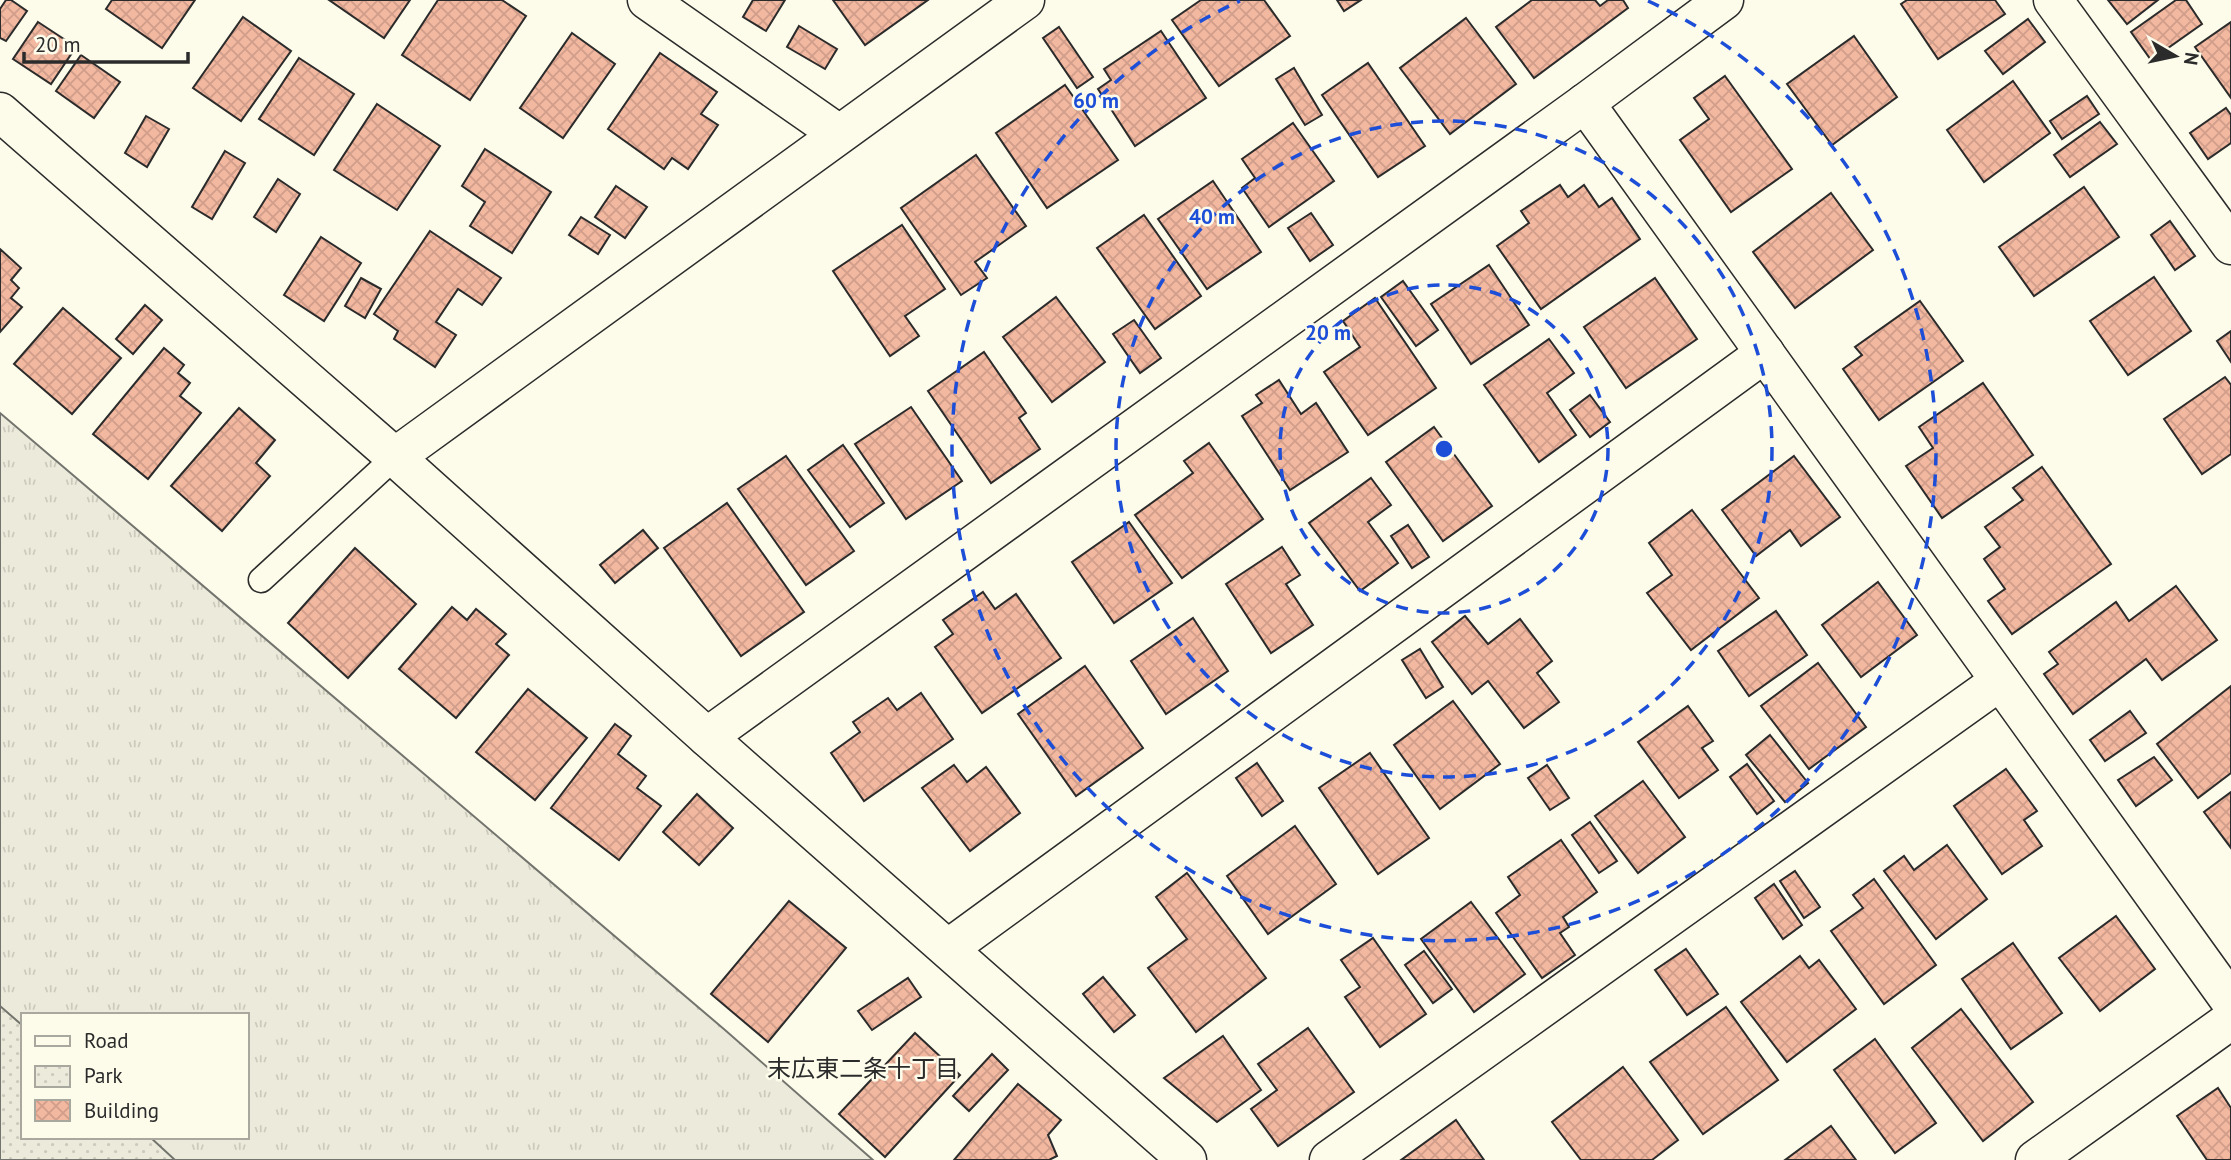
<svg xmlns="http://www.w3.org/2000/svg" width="2231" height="1160" font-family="'PT Sans','Noto Sans JP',sans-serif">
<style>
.grass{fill:url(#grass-tufts);stroke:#74746e;stroke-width:2;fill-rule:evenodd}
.park{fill:url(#park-dots);stroke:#74746e;stroke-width:2}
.building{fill:url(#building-cross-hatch);stroke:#2b2b2b;stroke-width:2}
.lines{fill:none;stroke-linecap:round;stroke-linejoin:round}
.service-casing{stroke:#2b2b2b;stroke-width:27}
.minor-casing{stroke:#2b2b2b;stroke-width:41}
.service{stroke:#fdfbea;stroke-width:24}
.minor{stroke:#fdfbea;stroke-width:38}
.ring{fill:none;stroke:#1d4ed8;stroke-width:3.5;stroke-dasharray:12 9}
.labels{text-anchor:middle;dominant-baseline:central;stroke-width:5;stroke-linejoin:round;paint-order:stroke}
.neighbourhood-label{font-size:24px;fill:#2b2b2b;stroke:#fdfbea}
.centre{fill:#1d4ed8;stroke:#fdfbea;stroke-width:3.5}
.ring-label{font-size:21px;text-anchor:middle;font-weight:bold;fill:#1d4ed8;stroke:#fdfbea;stroke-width:5;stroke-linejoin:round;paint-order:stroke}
</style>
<defs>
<pattern id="grass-tufts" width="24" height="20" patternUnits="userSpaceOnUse" patternTransform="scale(1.75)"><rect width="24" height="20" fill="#ecebdb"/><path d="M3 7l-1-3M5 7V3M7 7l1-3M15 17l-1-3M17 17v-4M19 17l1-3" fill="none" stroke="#cbcabc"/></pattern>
<pattern id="park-dots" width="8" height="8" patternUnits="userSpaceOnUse" patternTransform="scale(1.75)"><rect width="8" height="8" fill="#ecebdb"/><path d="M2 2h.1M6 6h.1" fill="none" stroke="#cbcabc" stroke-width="1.8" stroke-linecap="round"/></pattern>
<pattern id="building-cross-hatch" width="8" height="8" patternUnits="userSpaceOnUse" patternTransform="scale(1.75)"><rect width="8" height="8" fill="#f2b8a0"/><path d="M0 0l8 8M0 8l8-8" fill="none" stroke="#d09e8a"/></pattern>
</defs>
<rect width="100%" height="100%" fill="#fdfbea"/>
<path class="grass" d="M0 413 725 1030 873 1160H0ZM23 1015H247V1137H23Z"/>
<polygon class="park" points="0,1006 23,1026 23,1137 150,1137 175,1160 0,1160"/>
<g class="building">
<polygon points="6,0 11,0 27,11 6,41 0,38 0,9"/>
<polygon points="112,0 195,0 162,48 106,9"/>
<polygon points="329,0 410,0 384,38"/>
<polygon points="438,0 502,0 526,16 470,100 402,55"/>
<polygon points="753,0 785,0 766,31 743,17"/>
<polygon points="833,0 928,0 865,45"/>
<polygon points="1201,0 1264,0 1290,36 1219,86 1172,20"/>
<polygon points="1337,0 1361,0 1344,11"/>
<polygon points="1532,0 1595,0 1600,6 1608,0 1623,0 1628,8 1534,78 1496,27"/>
<polygon points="1907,0 1995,0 2005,14 1938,59 1901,4"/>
<polygon points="2108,0 2158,0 2127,24"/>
<polygon points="2176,0 2186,0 2202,24 2151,60 2131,32"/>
<polygon points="243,17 291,51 241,121 193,88"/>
<polygon points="1466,18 1516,84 1450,134 1400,68"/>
<polygon points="2028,19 2045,42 2003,74 1985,51"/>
<polygon points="38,22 76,47 51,84 13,59"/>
<polygon points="2231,22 2231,98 2195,47"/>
<polygon points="799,26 837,49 825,69 787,47"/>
<polygon points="1059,27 1093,77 1077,88 1043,38"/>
<polygon points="1161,31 1206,98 1135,146 1098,89 1111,80 1104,69"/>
<polygon points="572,33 615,64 563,138 520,108"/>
<polygon points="1854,36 1897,97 1832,145 1787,84"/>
<polygon points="660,53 717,92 701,114 718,125 688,169 672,158 664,169 608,129"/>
<polygon points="81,55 120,82 94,118 56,91"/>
<polygon points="299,58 354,94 314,155 259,119"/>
<polygon points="1368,63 1425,146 1378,177 1322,95"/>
<polygon points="1294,68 1322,115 1305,125 1276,79"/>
<polygon points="1725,76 1792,169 1731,212 1680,140 1709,119 1694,98"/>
<polygon points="2013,81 2050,133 1984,182 1947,130"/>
<polygon points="1065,85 1118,160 1047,208 996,133"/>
<polygon points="2087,96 2099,114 2062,139 2050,121"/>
<polygon points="377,104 440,146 397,210 334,170"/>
<polygon points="2226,108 2231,115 2231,143 2208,159 2190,133"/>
<polygon points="146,116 169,129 147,167 125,153"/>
<polygon points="2100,122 2117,144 2070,177 2054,155"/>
<polygon points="1293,123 1334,181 1269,227 1242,188 1255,178 1242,159"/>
<polygon points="485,149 551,192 512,253 470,226 485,202 462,186"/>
<polygon points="225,151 245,163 212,219 192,207"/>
<polygon points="976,155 1026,226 975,262 987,278 961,295 901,208"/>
<polygon points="278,179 300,194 276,232 254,217"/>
<polygon points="1213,181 1261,252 1207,289 1158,219"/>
<polygon points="1560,185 1568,197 1584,185 1599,207 1612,198 1640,239 1541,309 1497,246 1529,223 1521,211"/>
<polygon points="616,186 647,207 625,238 595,217"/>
<polygon points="2084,187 2119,237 2034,296 1999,247"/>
<polygon points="1831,193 1873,250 1795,308 1753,252"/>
<polygon points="1311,213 1333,245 1310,261 1288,228"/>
<polygon points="1144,215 1201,296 1155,329 1097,248"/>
<polygon points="581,217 610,235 598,254 569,235"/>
<polygon points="2170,221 2195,256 2175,270 2151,235"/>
<polygon points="902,225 945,289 905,316 919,336 890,356 833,271"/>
<polygon points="430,231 501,278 482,305 458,289 436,322 456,335 435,367 394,339 398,331 374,314"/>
<polygon points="321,237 361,263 324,321 284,295"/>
<polygon points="0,249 21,268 11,280 19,288 11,298 22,307 0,332"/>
<polygon points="1489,265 1529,325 1471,364 1431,304"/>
<polygon points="2154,277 2191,331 2128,375 2090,321"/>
<polygon points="361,278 381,289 365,318 345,306"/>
<polygon points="1655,278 1697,339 1626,388 1584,327"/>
<polygon points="1403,281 1438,330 1416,346 1381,297"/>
<polygon points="1056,297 1105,362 1052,402 1003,337"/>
<polygon points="1375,298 1436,388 1368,435 1324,372 1360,347 1343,321"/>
<polygon points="1920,301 1963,361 1879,420 1843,369 1862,355 1855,347"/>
<polygon points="145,305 162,320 133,354 116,339"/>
<polygon points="63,308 121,358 72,414 14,364"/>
<polygon points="1134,320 1161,358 1140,373 1113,334"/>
<polygon points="2231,331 2231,362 2217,341"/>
<polygon points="1549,339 1574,373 1547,393 1576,435 1539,462 1484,385"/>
<polygon points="164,348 184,365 178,373 190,383 180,396 201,413 148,479 93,434"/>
<polygon points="984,352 1026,413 1019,418 1040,449 991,483 928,391"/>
<polygon points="2225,377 2231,385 2231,454 2202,474 2164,419"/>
<polygon points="1279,380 1301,414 1316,403 1348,452 1290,490 1242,416 1262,403 1256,395"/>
<polygon points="1983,383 2033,455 1942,518 1906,466 1933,448 1919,427"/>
<polygon points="1590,395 1610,422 1590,437 1570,410"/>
<polygon points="911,407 962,481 906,519 855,444"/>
<polygon points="239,408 275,440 256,463 270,476 222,531 171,486"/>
<polygon points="1434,427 1492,506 1443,541 1386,462"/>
<polygon points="1209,443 1263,519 1182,578 1135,515 1193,473 1184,461"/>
<polygon points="843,445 884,503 850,527 808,470"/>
<polygon points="786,456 854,551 806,585 738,489"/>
<polygon points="1794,456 1840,517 1801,546 1790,530 1756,556 1722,510"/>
<polygon points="2042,467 2111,564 2012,634 1988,601 2005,589 1984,559 2000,547 1985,527 2023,500 2013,488"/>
<polygon points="1371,478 1391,505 1368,522 1398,563 1360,591 1309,523"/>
<polygon points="727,503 804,612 741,656 664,548"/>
<polygon points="1692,510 1759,598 1691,650 1647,593 1672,575 1649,543"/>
<polygon points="1129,522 1172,583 1114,623 1072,562"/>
<polygon points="1408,525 1429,557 1412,568 1391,536"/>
<polygon points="643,530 658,548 615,583 600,565"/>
<polygon points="1282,547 1300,575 1286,584 1313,625 1271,653 1226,584"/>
<polygon points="355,548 416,604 348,678 288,623"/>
<polygon points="1878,582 1917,635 1861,677 1822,625"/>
<polygon points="2176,586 2217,640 2162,680 2146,659 2073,714 2044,674 2058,664 2049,652 2116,602 2129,621"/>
<polygon points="983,592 995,609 1016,594 1061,658 982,713 935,647 953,634 943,620"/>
<polygon points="452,607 467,620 476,609 506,634 496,644 509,655 456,718 399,669"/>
<polygon points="1776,611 1807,655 1749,696 1718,651"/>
<polygon points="1465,616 1488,644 1520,619 1552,661 1537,673 1559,702 1524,728 1488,681 1472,694 1432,642"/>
<polygon points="1193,618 1228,671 1166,714 1131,661"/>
<polygon points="1420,649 1443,687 1426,698 1402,660"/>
<polygon points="1818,663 1866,727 1809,769 1761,706"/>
<polygon points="1085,666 1143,748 1076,796 1018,714"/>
<polygon points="2231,686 2231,773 2198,798 2157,744"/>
<polygon points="528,689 587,738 535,800 476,752"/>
<polygon points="921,693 953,739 864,801 831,753 860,732 853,722 888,698 897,710"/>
<polygon points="1453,701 1500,764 1440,809 1394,745"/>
<polygon points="1688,706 1713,741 1702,748 1718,770 1679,798 1638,742"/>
<polygon points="2130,711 2146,733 2105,761 2090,740"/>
<polygon points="615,724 631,736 618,754 646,776 637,788 661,806 619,860 551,808"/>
<polygon points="1770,735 1808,783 1785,802 1746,755"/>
<polygon points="1370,753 1429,838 1378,874 1319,788"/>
<polygon points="2154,757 2172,780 2136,806 2118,780"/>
<polygon points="1257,763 1283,801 1262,816 1236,778"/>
<polygon points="1747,764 1774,801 1757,814 1730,777"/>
<polygon points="954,765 967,782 986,767 1020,813 970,851 922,788"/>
<polygon points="1547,765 1569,798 1550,810 1528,778"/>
<polygon points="2006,769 2037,811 2024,820 2042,846 2002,874 1954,806"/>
<polygon points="1643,781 1685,837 1638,873 1595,816"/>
<polygon points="2231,792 2231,848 2204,812"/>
<polygon points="697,794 733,828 699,865 663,832"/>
<polygon points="1590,822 1617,861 1599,873 1572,835"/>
<polygon points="1295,826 1336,884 1268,934 1227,876"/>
<polygon points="1561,840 1597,892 1563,917 1569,927 1560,933 1575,955 1542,978 1496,913 1520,895 1508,877"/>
<polygon points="1947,845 1987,899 1936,939 1884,871 1904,856 1914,870"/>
<polygon points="1795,871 1820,907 1804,918 1780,881"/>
<polygon points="1187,873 1266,978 1196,1032 1148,968 1187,939 1156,897"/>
<polygon points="1874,879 1936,965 1884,1004 1831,931 1863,908 1853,895"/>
<polygon points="1774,884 1802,925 1783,939 1755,898"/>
<polygon points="789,901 846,948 768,1042 711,994"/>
<polygon points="1471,902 1525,974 1474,1012 1421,939"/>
<polygon points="2116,916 2155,969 2100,1011 2059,958"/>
<polygon points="1373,938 1426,1014 1380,1047 1345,997 1360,987 1341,960"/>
<polygon points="2013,943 2062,1013 2011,1049 1962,979"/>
<polygon points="1686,949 1718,994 1687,1015 1655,970"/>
<polygon points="1424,951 1452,989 1433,1003 1405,965"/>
<polygon points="1800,956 1809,968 1819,960 1856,1009 1787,1062 1741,1002"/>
<polygon points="1103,977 1135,1015 1114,1032 1083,994"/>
<polygon points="908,978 921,997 872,1030 858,1011"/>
<polygon points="1726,1007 1778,1080 1703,1134 1650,1062"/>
<polygon points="1961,1009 2033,1102 1983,1141 1912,1048"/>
<polygon points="1308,1028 1354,1092 1278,1146 1251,1109 1277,1090 1258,1064"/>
<polygon points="915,1033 960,1075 885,1157 839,1114"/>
<polygon points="1223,1036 1261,1090 1217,1122 1164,1078"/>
<polygon points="1875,1039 1936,1123 1895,1153 1834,1070"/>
<polygon points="992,1054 1008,1070 969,1111 953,1096"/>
<polygon points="1623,1067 1678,1140 1652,1160 1581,1160 1552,1122"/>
<polygon points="1018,1084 1061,1120 1048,1135 1057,1156 1049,1160 954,1160"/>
<polygon points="2218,1088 2231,1108 2231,1160 2207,1160 2177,1116"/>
<polygon points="1456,1120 1484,1160 1401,1160"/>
<polygon points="1831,1126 1856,1160 1785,1160"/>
</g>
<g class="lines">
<g class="service-casing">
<polyline id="service" points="261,580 395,457"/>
</g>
<g class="minor-casing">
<g id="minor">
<polyline points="647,0 839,134"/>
<polyline points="2053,0 2231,245"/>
<polyline points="1585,103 2231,1002"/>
<polyline points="0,112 395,457 707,737 1187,1160"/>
<polyline points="395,457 1025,0"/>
<polyline points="707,737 1585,103 1724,0"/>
<polyline points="949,948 1765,353"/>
<polyline points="1329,1160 2000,681"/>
<polyline points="2035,1160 2231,1020"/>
</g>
</g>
<use href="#service" class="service"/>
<use href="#minor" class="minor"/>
</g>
<g class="ring">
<circle cx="1444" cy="449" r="164"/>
<circle cx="1444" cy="449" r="328"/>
<path d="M1648 1A492 492 0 1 1 1240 1"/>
</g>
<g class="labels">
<g class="neighbourhood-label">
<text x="863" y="1068">末広東二条十丁目</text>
</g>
</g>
<circle cx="1444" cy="449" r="10" class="centre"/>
<g class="ring-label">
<text x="1096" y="108">60 m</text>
<text x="1212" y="224">40 m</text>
<text x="1328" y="340">20 m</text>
</g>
<rect x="21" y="1013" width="228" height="126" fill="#fdfbea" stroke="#a9a89e" stroke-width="2"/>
<rect x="35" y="1036" width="35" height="10" fill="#fdfbea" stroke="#a9a89e" stroke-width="2"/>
<text x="84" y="1048" font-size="21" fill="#2b2b2b">Road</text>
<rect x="35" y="1066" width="35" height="21" fill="url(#park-dots)" stroke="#a9a89e" stroke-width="2"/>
<text x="84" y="1083" font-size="21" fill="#2b2b2b">Park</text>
<rect x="35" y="1100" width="35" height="21" fill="url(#building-cross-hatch)" stroke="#a9a89e" stroke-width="2"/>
<text x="84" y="1118" font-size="21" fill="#2b2b2b">Building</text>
<g transform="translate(2175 56) rotate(99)" stroke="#fdfbea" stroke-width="5" paint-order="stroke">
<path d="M0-5L12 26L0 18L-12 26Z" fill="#2b2b2b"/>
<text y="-10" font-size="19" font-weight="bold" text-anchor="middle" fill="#2b2b2b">N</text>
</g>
<path d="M24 52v10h164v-10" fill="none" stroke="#2b2b2b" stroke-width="3.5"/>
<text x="35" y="52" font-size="21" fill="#2b2b2b" stroke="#fdfbea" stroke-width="5" paint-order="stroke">20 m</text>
</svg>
